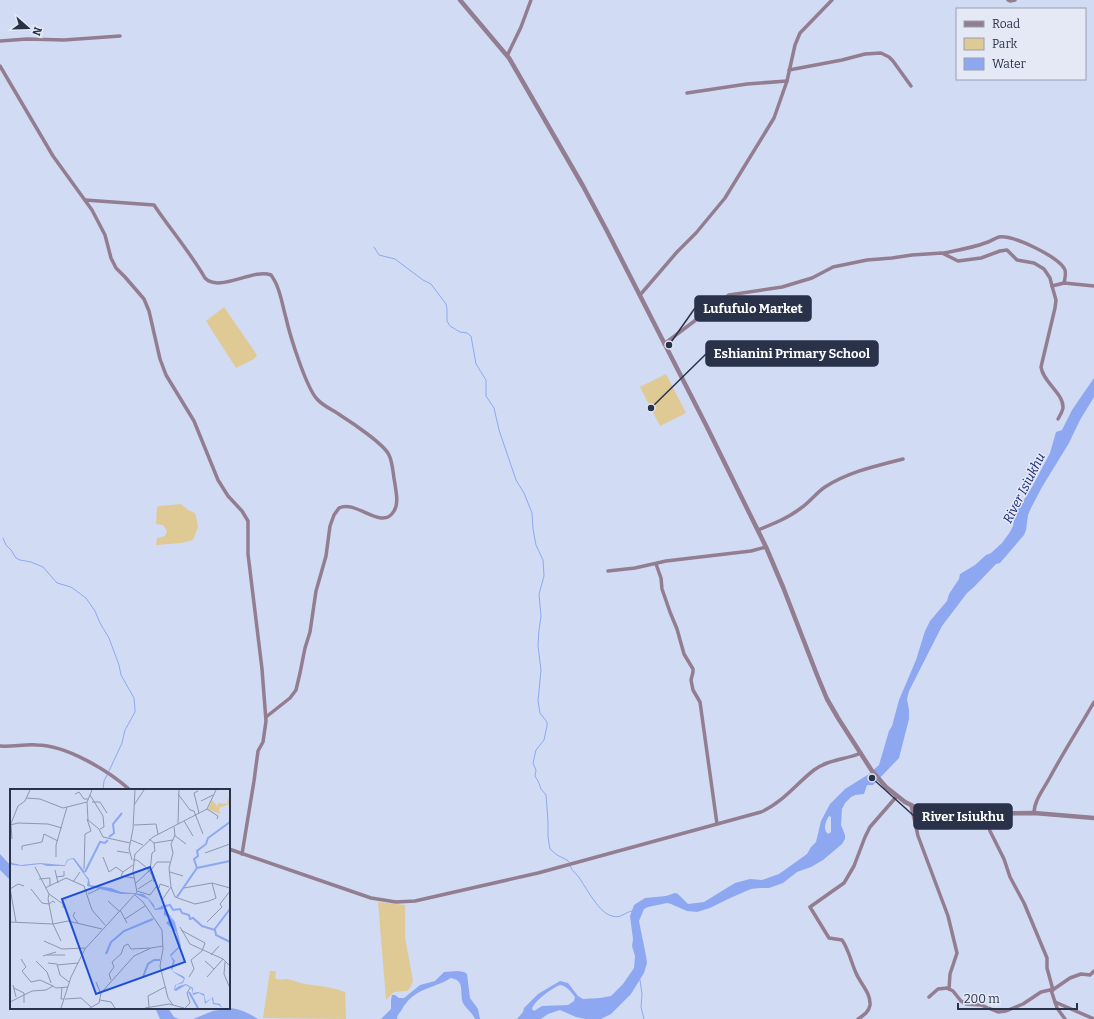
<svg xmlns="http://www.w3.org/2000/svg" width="1094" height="1019" font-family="Bitter,serif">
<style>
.green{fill:#dfc995}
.water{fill:#8da8f1;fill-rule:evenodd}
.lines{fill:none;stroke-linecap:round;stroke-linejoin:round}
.stream{stroke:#8da8f1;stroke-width:1}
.minor{stroke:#937d91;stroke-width:3.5}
.tertiary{stroke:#937d91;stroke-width:4.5}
.labels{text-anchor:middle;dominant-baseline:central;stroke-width:3;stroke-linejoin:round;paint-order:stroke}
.water-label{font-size:13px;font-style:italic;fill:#17287a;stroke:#e4e9f5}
.inset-river{fill:none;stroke:#8da8f1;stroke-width:2}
.inset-road{fill:none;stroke:#8e97b0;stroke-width:1}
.view{fill:#1d4ed8;fill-opacity:0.15;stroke:#1d4ed8;stroke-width:2}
.inset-edge{fill:none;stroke:#293249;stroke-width:2}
.leader{fill:none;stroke:#293249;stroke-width:1.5}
.callout-dot{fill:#293249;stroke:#e4e9f5;stroke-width:1.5}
.callout{fill:#293249;stroke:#293249;stroke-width:1.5}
.callout-label{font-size:13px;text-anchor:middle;font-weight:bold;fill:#fff}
</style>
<rect width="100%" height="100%" fill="#d2dbf4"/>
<g class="green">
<polygon points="224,307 257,355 254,359 236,368 206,321"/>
<polygon points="666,374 686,413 660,426 640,387"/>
<polygon points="181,504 188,510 195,513 196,516 198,527 193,540 181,543 156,545 157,538 165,536 167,531 163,525 156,524 157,507 159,506"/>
<polygon points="378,902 405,905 405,937 413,981 410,988 407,991 394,992 386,1000"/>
<path d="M270 971H276L275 978C279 981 282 979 287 979 293 980 299 983 305 984 319 986 332 987 345 992L346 1019 263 1018Z"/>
</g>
<g class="water">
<path d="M1094 378V397L1080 420 1069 443 1042 487 1031 508 1028 515 1026 530 1024 535 1000 563 996 564 974 587 967 593 942 626 909 691 907 699 909 710V719L899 758 873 785H867L864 794 855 795 851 797 845 803 842 809 841 825 845 835V839L842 844 823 860 811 867 797 872 783 883 769 888H760L751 889 728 899 710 908 697 912 687 911 671 904 667 903 648 907 644 909 639 921 646 956 647 963 644 973 631 994 611 1014 601 1019H586L576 1017 560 1010 548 1014 541 1019H517L523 1012 524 1008 538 994 560 981 568 983 578 996 583 999 600 998 611 996 623 984 634 968 635 956 632 946 633 939 630 916 634 905 645 898 666 896 675 893 678 894 688 904 704 902 735 883 750 879 762 880 779 874 807 854 811 847 816 842 821 821 830 804 845 789 869 774 879 765 889 731 892 726 899 700 916 660 925 631 930 621 947 601 949 594 959 579 960 574 975 565 986 555 991 553 1002 543 1010 532 1013 526 1015 514 1032 487 1050 453 1056 432 1062 430 1072 410ZM829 816 831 817V832L828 834C823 830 825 822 829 816ZM560 985C567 986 571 992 575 997L574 1001 568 1005 542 1006 534 1011 532 1009C534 1001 552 988 560 985Z"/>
<polygon points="0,854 11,866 11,881 0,870"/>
<path d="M458 971 464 972 467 974 470 998 478 1009 480 1019H475C472 1012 466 1009 463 1003 459 993 466 981 451 978 431 990 414 987 401 1011 399 1014 397 1015 397 1019H381L391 1009V1000L392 995H395L399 998H404L420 985 435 981 444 972Z"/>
<polygon points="155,1008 168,1008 174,1017 179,1019 160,1019"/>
<path d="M230 1008C241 1009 250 1014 258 1019H193L213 1011Z"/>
</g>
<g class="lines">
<g class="stream">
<polyline points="374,247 379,255 395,259 423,280 431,284 446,304 447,309 447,321 450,326 460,332 467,333 471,336 476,364 486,380 486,396 494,408 499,430 516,480 524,493 532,513 533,529 536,545 543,560 544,576 539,594 541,616 539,630 538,646 541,670 538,701 540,713 547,722 547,726 544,740 536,750 533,763 536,770 535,776 539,783 541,789 546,795 548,821 548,837 550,849 557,855 567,860 569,862"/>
<polyline points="3,538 6,545 11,550 16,558 20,560 31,562 43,567 57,583 71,587 86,598 95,611 100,623 109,638 119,665 121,675 134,698 135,709 135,712 125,730 122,743 109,771"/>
<polyline points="103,790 104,781 107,775"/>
<path d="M570 866C572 871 577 874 580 879 587 889 599 913 612 916 621 919 625 912 632 911"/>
<polyline points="640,980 642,994 641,1007 644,1019"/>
</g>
<g class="minor">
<polyline points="1008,0 1010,1 1015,0"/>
<polyline points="0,41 27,39 64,40 120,36"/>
<polyline points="507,56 521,27 531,0"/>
<polyline points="0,66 53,156 92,210 105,235 111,258 116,268 125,277 144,299 149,311 160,359 166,375 194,421 218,480 228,496 242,511 248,521 248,554 262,669 266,721 263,742 258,751 254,781 242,854"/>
<polyline points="789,70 842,60 865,54 881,53 889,57 893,61 911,86"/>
<polyline points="687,93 747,84 787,81"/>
<path d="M85 200 154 205C170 229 190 252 205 278 219 293 253 268 271 275 280 287 282 304 286 318 290 336 306 387 317 399 323 406 333 410 340 415 351 422 384 444 389 455 393 463 393 475 395 484 396 493 399 503 394 511 382 532 356 499 339 508L334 515 330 526 326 556 316 591 310 632 305 648 300 673 296 690 290 698 266 717"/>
<path d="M944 253C958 250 972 248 985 243 990 242 995 238 999 237 1014 235 1056 256 1064 268 1067 272 1065 278 1064 283"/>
<path d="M1052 286 1056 300 1055 308 1041 367C1043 382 1063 393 1063 407 1063 411 1060 415 1058 419"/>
<polyline points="640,295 677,252 696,233 725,198 774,118 787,81 795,45 800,33 832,0"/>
<polyline points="664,344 729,295 782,287 812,278 833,267 867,260 892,258 912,255 942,253 958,261 981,258 1000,251 1007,250 1017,260 1034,263 1044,269 1050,278 1052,286 1064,283 1094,286"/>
<path d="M758 530C773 524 788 518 801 508 810 502 816 493 825 487 848 472 876 466 903 459"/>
<polyline points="656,564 661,578 662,589 670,612 677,629 684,654 693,669 693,672 691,680 693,690 700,702 717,824"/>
<polyline points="608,571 635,568 666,561 751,551 766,547"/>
<path d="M0 746C12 747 25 744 37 745 66 745 109 771 130 790"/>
<polyline points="911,805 918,836 948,916 957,953 950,974 949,989"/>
<polyline points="986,813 990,831 1004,859 1010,877 1024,903 1047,958 1047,968 1053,990"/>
<path d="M1034 813C1034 801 1043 790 1049 779 1063 753 1079 728 1094 702"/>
<path d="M229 849 371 898 396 902 415 901 538 873 761 812C782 803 796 784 814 770 829 759 845 760 861 753"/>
<polyline points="1051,990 1057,1008 1065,1019"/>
<polyline points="929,997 938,989 947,988 953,991 961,1001 966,1004 981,1005 998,1012 1006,1011 1023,1004 1041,992 1054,989 1070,978 1081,974 1090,975 1094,971"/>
<polyline points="1055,1002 1094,1019"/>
<path d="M858 1019C864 1015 869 1012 870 1005 871 993 860 983 856 973 851 962 849 950 842 940L829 938 810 907 844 883 854 866 865 837 870 827 897 796"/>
</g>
<polyline class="tertiary" points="460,0 509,58 583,186 607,231 706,425 766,547 783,587 817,675 827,699 838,718 872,771 886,787 905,802 913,806 928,812 943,814 1034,813 1094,818"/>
</g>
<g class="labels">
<g class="water-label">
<text transform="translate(1024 488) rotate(-63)">River Isiukhu</text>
</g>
</g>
<g transform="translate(10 789)">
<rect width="220" height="220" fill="#d2dbf4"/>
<path d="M220 3 219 15 209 19 210 25 198 20 202 11 208 18V14L217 15Z" fill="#dfc995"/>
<path d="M64 69 75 83 74 84 79 90 80 96 101 99 111 103 133 105 139 110 144 116 145 120 151 118 155 120 165 133 171 157 161 167 165 172 162 182 173 187 175 189 173 194 166 196 165 200 169 197 176 195 183 199V204L188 203 194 205 196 213 203 208 204 214 210 215 212 219 209 216 203 215 202 209 195 215 194 207 189 204 183 206 182 200 176 196 166 202 164 201 165 196 172 193 174 190 163 183 161 180 163 172 160 166 169 157 166 143 156 134 161 129 154 126V120L145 121 138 110 125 105H111L77 97 78 91 63 70 58 71 55 77H37L31 75 13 77 2 76 0 74V71L2 74 11 76 30 74 52 76H55L57 71 59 70Z" fill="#8da8f1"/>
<path class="inset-river" d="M99 48 104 44 103 35 112 24M187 79 184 70 188 67 187 62 196 55 198 49 220 33M75 83 90 53 95 54 98 51M167 108 187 79 220 72M151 118 160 116 163 121 170 120 172 124 179 126 180 130 183 129 192 137 205 141 206 146 220 153M204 141 220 120M96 165 101 153 114 142 143 130M133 188 138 175 144 171H150M179 203 188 219"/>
<path class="inset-road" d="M188 2 184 4 189 24M65 5 69 3 74 10H78M168 5 180 21 184 22 193 45M80 6 93 27 94 38 90 40M16 9 30 10 53 19 77 13 82 1M191 12 203 6M77 13 78 31 89 40 93 48 120 54M82 13H90L97 24M124 16 134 1M197 20 208 27 207 30M174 32 183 47M168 35 169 1M0 36 8 34 38 35 52 39M1 36 2 50M124 36 146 35 148 45M0 37 8 17 15 12 20 1M164 38 165 46 161 55 163 64 159 79 161 98 165 108 185 115 199 112 206 109 202 94M164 46 176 55M139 50 144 54 145 62 142 64 140 82M121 51 133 56M144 54 163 51M12 61V57L32 53 34 45 48 52M107 62 119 64M195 64 220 55M46 68V56L57 18M93 68 99 83 106 78 113 83 123 76M122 71 119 60 123 40 125 1M123 71H127L137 79 142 86 144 93M25 78 39 105 38 110 43 135M74 80 75 45 81 42 77 30M45 81 48 94M141 81 147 73H160M113 83 111 87 124 89M160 83 173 87M46 88 54 87V82M29 90 40 89V97M63 93 70 83M126 94 139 82M0 99 6 133M35 99 56 89 74 97 82 121 95 136M149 99 150 95 159 98M174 99 202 94 220 99M0 100 8 95 14 97M21 100 32 114 39 115 43 112 45 114M128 100 142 91M127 102 140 106 146 98 149 99M39 105 53 115V119M78 105 89 100M125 106 133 113 152 141 153 160 150 177 158 209 163 216M152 111 161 98M98 112 109 122M110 121 117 134M65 123 63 127 68 134M115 130 135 117M0 133 43 135 58 132 92 140M197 133 212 118 210 115 220 102M43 135 51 152M170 138 180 155 213 170 220 177M171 141 195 154 192 162 181 171 184 180 179 188M34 152 52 160 75 159M37 166H55M201 166 209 157M33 167 46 163M11 170 16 178 12 182 21 193 30 191 43 197M26 172 37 183 41 194M195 172 204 180M215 173 214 185 219 197M38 174 47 175 50 186 59 193M47 176 68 174M197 188 213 170M101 191 99 185 104 178 102 173 111 165 114 157 118 155 121 160 140 159M86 193 91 205M3 196 6 208M52 198 51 210H54M4 199 14 204V214M55 210 71 209 81 218M90 211 101 213 105 219M0 213 22 202 36 201 43 197 46 199 58 198M139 218 138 207 155 198M51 219 61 188 75 160 127 103 123 82 125 65 143 48 197 20 206 1M80 219 89 214 91 204 124 167 141 159 153 157M135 219 159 215 174 219M175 219 180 214 177 204 180 199"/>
<path class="view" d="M140 78 175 173 86 205 52 110Z"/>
<rect width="220" height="220" class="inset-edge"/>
</g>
<path class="leader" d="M669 345L695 308M651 408L706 354M872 778L914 816"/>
<g class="callout-dot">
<circle cx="669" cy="345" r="4"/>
<circle cx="651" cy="408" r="4"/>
<circle cx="872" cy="778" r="4"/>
</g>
<g class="callout">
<rect x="695" y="296" width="116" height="25" rx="4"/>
<rect x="706" y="341" width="172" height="25" rx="4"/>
<rect x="914" y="804" width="98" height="25" rx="4"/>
</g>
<g class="callout-label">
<text x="753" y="313">Lufufulo Market</text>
<text x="792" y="358">Eshianini Primary School</text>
<text x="963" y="821">River Isiukhu</text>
</g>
<rect x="956" y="8" width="130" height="72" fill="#e4e9f5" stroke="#99a0b0"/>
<rect x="964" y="21" width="20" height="6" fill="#937d91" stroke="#99a0b0"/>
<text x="992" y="28" font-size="12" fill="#293249">Road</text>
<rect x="964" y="38" width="20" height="12" fill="#dfc995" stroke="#99a0b0"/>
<text x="992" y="48" font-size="12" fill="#293249">Park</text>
<rect x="964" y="58" width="20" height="12" fill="#8da8f1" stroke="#99a0b0"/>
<text x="992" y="68" font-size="12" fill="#293249">Water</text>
<g transform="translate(28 28) rotate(110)" stroke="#e4e9f5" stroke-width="3" paint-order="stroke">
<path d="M0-3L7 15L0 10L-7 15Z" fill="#293249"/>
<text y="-6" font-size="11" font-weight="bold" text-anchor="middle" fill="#293249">N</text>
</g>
<path d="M958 1003v6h119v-6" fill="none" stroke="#293249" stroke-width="2"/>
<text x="964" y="1003" font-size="12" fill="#293249" stroke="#e4e9f5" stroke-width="3" paint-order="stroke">200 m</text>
</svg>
